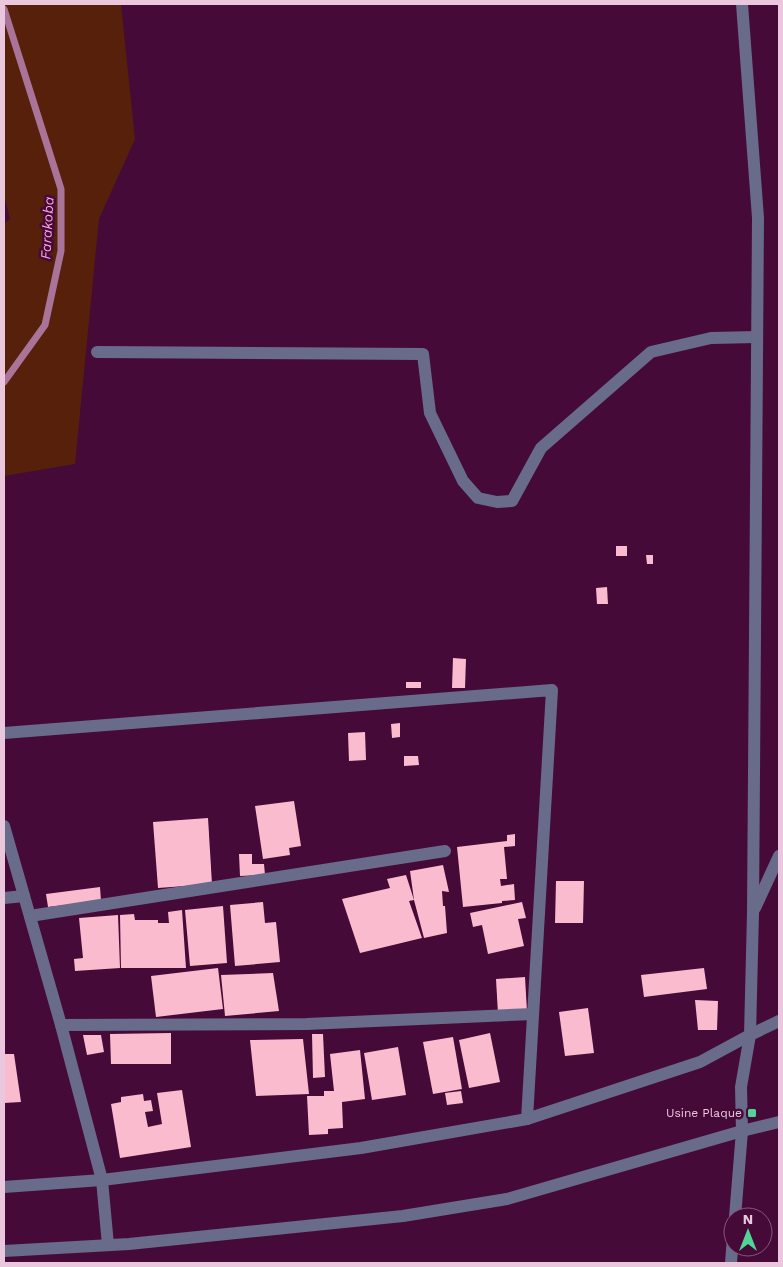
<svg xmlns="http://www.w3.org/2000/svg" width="783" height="1267" font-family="'Work Sans',sans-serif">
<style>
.green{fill:#56200b}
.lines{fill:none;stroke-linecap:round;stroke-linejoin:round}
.stream{stroke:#a97498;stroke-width:7}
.building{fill:#fbbbce}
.minor{stroke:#686b89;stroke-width:12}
.poi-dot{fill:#53d396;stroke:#450a37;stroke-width:2}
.labels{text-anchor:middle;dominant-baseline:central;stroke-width:5;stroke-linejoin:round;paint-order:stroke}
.poi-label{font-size:12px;fill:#ebc7de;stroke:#450a37;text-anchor:end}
.water-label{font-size:14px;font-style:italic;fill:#fea6e1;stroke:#450a37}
</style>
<rect width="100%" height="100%" fill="#450a37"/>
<polygon class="green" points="4,4 121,4 135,139 99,219 75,464 4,476 4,224 10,219 4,195"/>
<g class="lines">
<polyline class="stream" points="4,9 61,189 61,251 45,325 4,382"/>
</g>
<g class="building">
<rect x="616" y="546" width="11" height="10"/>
<polygon points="646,555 653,555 653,564 647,564"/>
<polygon points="607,587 608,604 597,604 596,588"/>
<polygon points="453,658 466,659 465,688 452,688"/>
<rect x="406" y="682" width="15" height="6"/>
<polygon points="400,723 400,737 392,738 391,724"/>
<polygon points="365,732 366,760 349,761 348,733"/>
<polygon points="404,756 418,756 419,765 404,766"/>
<polygon points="294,801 301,846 289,848 290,855 263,859 255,806"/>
<polygon points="208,818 212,884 158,888 153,822"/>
<polygon points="515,834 515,846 504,847 507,879 500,879 501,886 514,884 515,900 502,901 502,903 463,907 457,847 507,841 507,835"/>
<polygon points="239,854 252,854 252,864 264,864 265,875 240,876"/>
<polygon points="443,865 449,892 442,891 443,906 445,906 447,933 424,938 414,900 410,871"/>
<polygon points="406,875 414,900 409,901 422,938 360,953 342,899 390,888 387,879"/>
<polygon points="556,881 584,881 583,923 555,923"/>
<polygon points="100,887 101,901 48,907 46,894"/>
<polygon points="263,902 265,923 276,922 280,962 235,966 230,905"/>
<polygon points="522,902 526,918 518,919 524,946 488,954 482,925 473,927 470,913"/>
<polygon points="223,906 227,963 190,966 185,910"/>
<polygon points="182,910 186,968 121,968 120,915 134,914 135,920 158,920 158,923 169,923 168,912"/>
<polygon points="118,915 120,968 75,971 74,959 83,958 79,918"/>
<polygon points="218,968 223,1009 156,1017 151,976"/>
<polygon points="704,968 707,989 644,997 641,975"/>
<polygon points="273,973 279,1011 225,1016 221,975"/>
<polygon points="525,977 527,1012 498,1014 496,979"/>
<polygon points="695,1000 718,1001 717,1030 698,1030"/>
<polygon points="588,1008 594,1053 565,1056 559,1012"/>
<polygon points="171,1033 171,1064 111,1064 110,1034"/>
<polygon points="490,1033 500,1082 469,1088 459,1040"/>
<polygon points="312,1034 323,1034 325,1077 313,1078"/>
<polygon points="83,1035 101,1035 104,1052 87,1055"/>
<polygon points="453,1037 462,1089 433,1094 423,1042"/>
<polygon points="303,1039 309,1094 256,1096 250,1040"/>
<polygon points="398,1047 406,1095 372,1100 364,1053"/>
<polygon points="360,1050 365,1099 342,1102 343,1128 328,1129 328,1134 309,1135 307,1096 324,1096 324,1091 334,1091 330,1054"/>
<polygon points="4,1054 14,1054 21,1102 4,1103"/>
<polygon points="182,1090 191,1147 120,1158 111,1104 121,1102 121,1097 143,1094 144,1101 151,1100 153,1111 145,1112 148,1127 162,1124 157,1093"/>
<polygon points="461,1091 463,1103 447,1105 445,1093"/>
</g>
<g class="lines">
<g class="minor">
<polyline points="97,352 423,354 430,413 463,481 478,498 497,502 512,501 541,448 651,352 711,338 757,337"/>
<polyline points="4,733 552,690 527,1119"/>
<polyline points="4,826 61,1025 102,1180 108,1245"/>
<polyline points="4,898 24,896"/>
<polyline points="755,908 779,856"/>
<polyline points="30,916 445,851"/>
<polyline points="61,1025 307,1024 533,1014"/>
<polyline points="4,1187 102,1180 361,1148 527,1119 700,1062 750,1035 779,1021"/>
<polyline points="735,1217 742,1131 741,1087 750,1035 753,913 758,218 742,4"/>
<polyline points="4,1251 129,1244 403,1216 507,1199 742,1131 779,1122"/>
<polyline points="731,1263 733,1236"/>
</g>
</g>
<rect class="poi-dot" x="747" y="1108" width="10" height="10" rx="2.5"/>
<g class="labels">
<g class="poi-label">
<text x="742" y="1113">Usine Plaque</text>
</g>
<g class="water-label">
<text transform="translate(47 228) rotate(-87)">Farakoba</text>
</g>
</g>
<rect width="783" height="1267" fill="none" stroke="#ebc7de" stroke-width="10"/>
<g transform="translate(748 1232)"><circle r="24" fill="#450a37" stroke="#87567a"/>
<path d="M0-4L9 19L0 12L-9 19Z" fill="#53d396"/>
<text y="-8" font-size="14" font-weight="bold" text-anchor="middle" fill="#ebc7de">N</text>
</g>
</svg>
